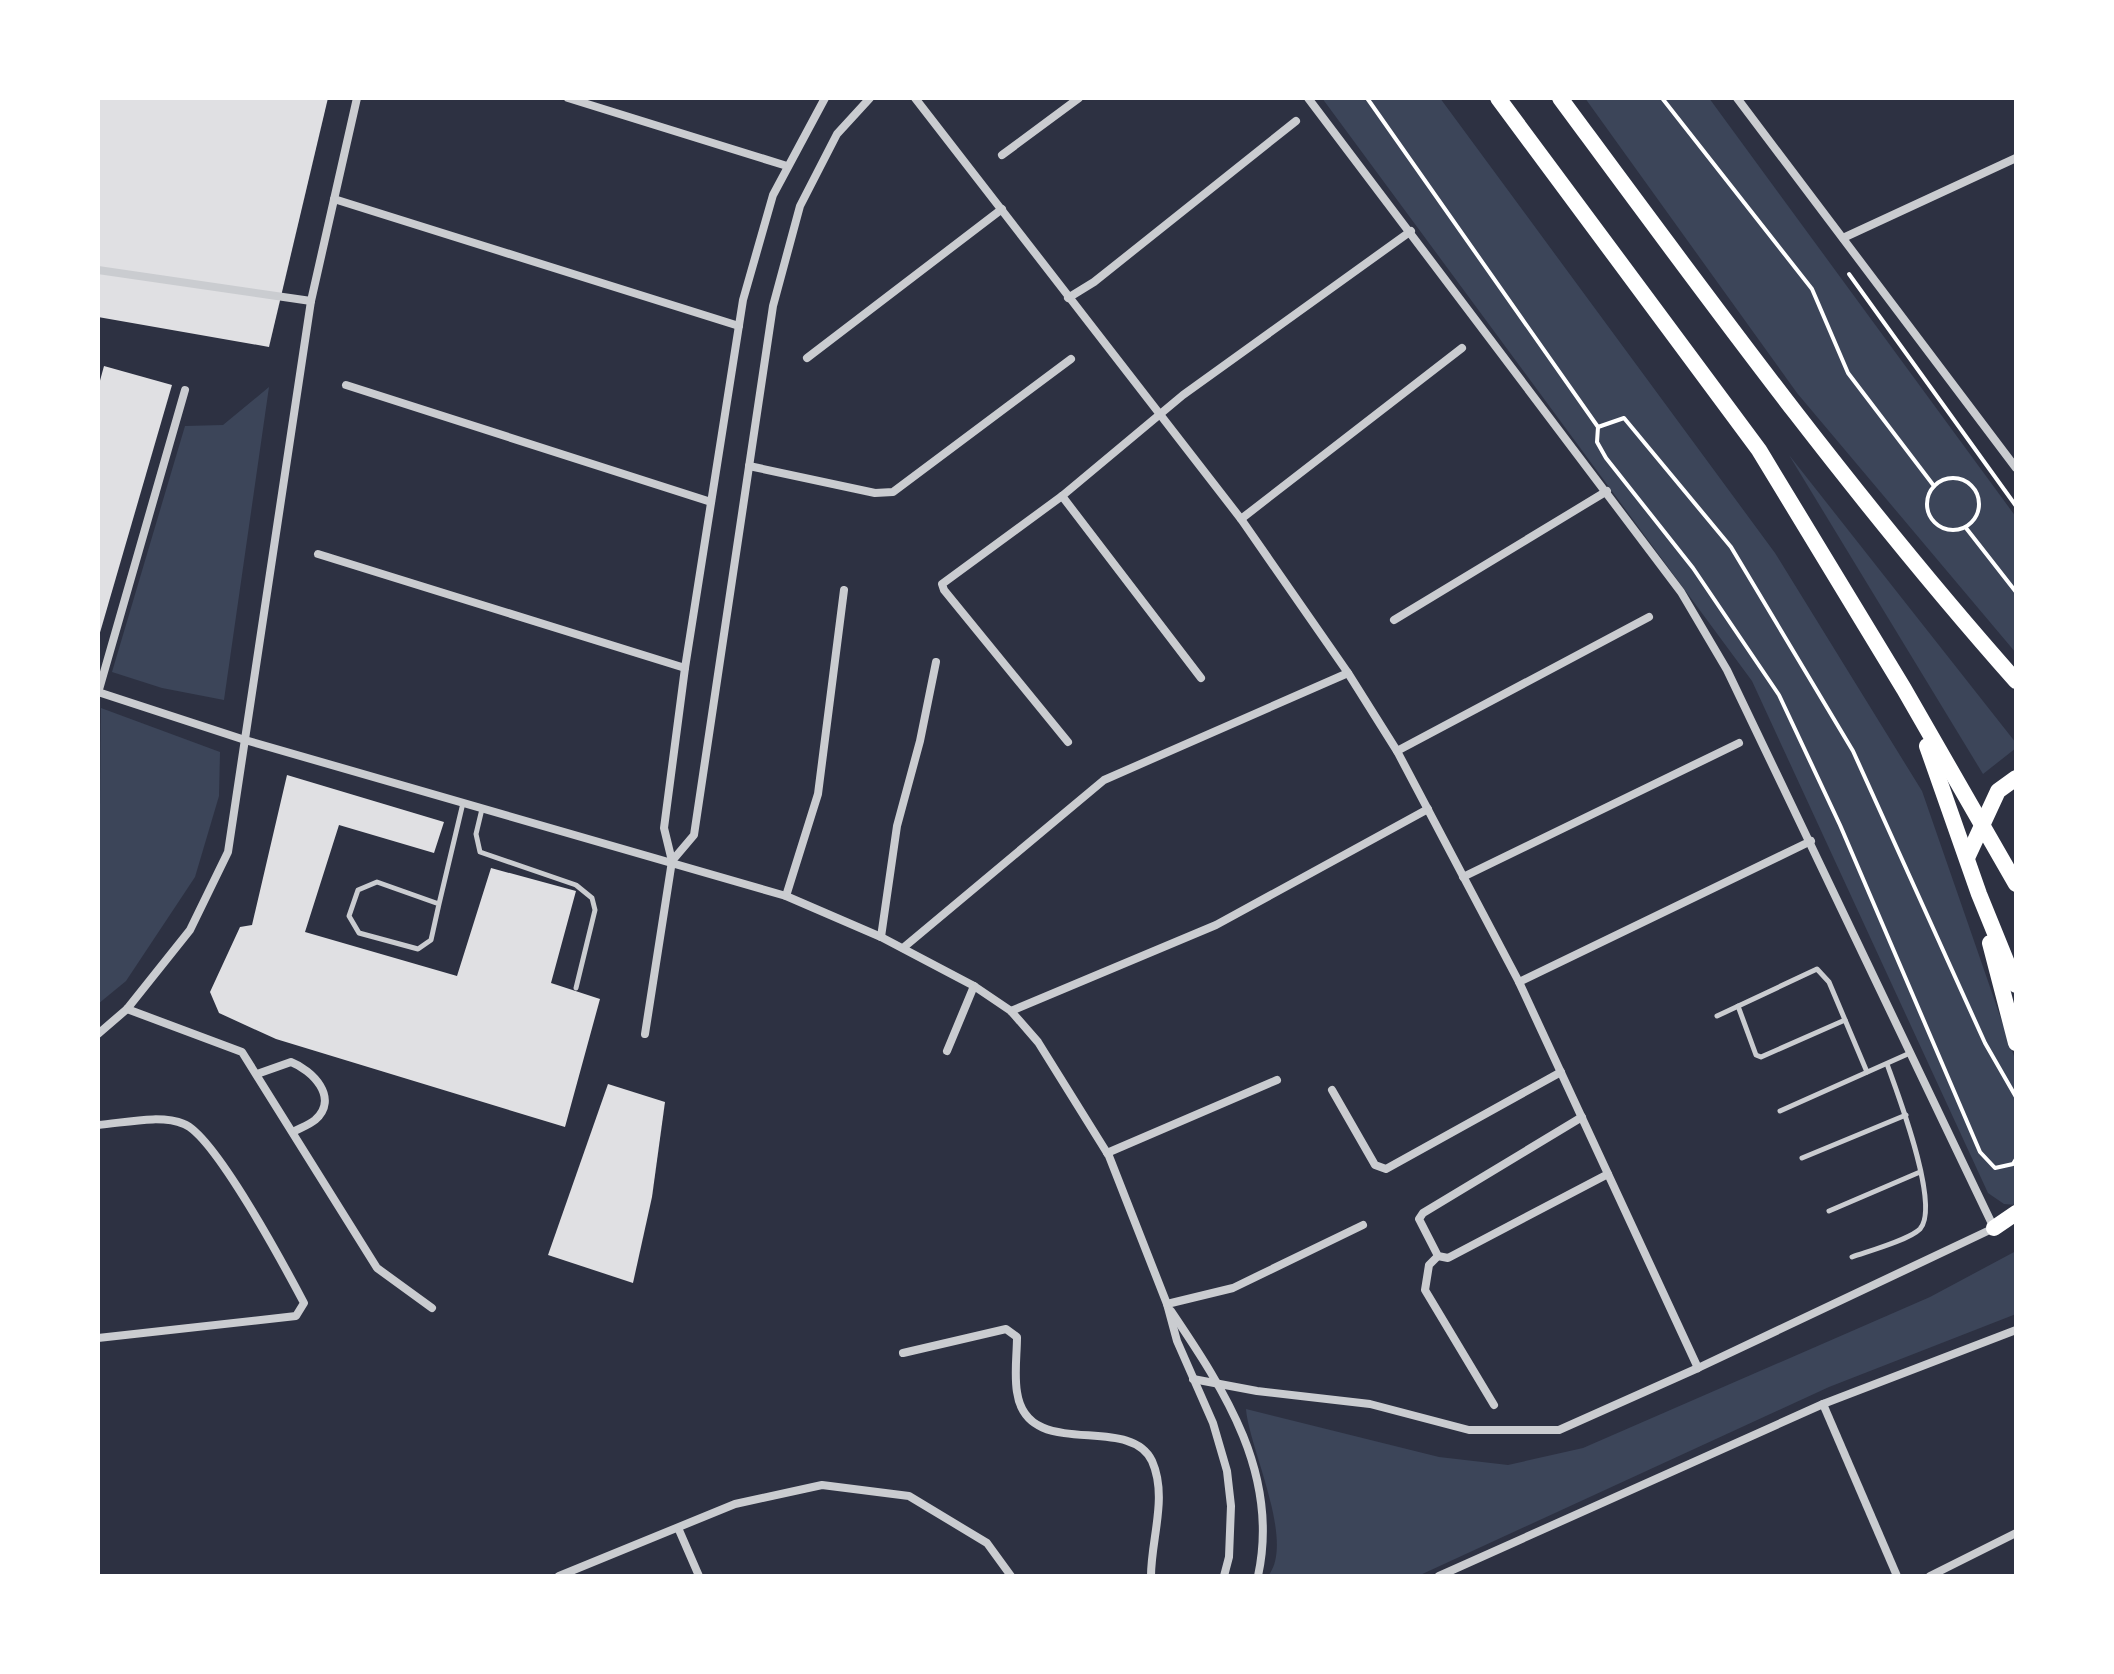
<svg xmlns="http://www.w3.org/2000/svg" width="2114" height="1674" font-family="'DM Sans',sans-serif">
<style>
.green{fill:#3c4559}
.building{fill:#e0e0e3}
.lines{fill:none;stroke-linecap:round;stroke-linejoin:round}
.path{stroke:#fff;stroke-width:4}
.service{stroke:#caccd0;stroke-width:5}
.minor{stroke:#caccd0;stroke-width:8}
.primary{stroke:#fff;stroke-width:16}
</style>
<rect width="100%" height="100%" fill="#2d3142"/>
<g class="green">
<polygon points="1322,98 1440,98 1775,553 1922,791 2016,1062 2016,1205 2004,1204 1988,1193 1752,681"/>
<polygon points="1585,98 1709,98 2016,517 2016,653 1797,393"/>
<polygon points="269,387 224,700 162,688 112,672 185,426 223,425"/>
<polygon points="1789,455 2016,743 2016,748 1983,774"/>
<polygon points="101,708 220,752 219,796 195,877 126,981 98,1004"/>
<path d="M2016 1251V1314L1829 1387 1418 1576H1268C1296 1542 1249 1448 1246 1409L1439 1457 1508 1465 1583 1448 1930 1297Z"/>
</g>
<g class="building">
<polygon points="98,98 328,98 269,347 98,317"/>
<polygon points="104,366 172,385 99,636 98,388"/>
<polygon points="287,775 444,822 434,853 339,825 305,932 457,976 491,868 576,891 551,983 600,999 565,1127 276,1039 219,1013 210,992 240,927 252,925"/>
<polygon points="608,1084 665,1102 652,1197 633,1283 548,1255"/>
</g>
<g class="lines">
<g class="path">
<polyline points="1367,98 1598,427 1597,442 1606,458 1693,568 1779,695 1840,825 1980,1152 1995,1168 2013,1164 2016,1159"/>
<polyline points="1662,98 1812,289 1848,373 1934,486"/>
<polyline points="1849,274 2016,506"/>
<polyline points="1598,427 1624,418 1731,547 1853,751 1985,1043 2016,1097"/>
<circle cx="1953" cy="504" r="26"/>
<polyline points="1966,528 2016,592"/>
</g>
<g class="service">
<polyline points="482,809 476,834 480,852 576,885 592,898 595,910 576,988"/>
<polyline points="439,904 431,940 418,949 359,933 349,916 358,890 377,882 439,904 463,803"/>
<polyline points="1738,1006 1756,1055 1761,1057 1845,1020"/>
<polyline points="1717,1016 1817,969 1829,982 1867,1072"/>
<polyline points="1780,1111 1910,1053"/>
<polyline points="1802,1158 1906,1115"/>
<polyline points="1829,1211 1920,1172"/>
<path d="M1852 1257C1869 1251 1909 1240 1920 1229 1941 1206 1897 1092 1887 1064"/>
</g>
<g class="minor">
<polyline points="568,98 787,166"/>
<polyline points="915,98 1241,519 1348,673 1397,751 1519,982 1698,1368"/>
<polyline points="1737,98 2016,468"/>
<polyline points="1002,155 1079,98"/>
<polyline points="334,199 739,326"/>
<polyline points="1843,238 2016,158"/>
<polyline points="98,270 311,301"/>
<polyline points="1068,298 1094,282 1296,121"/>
<polyline points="807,358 1002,209"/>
<polyline points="346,385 711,502"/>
<polyline points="749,466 875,493 893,492 1071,359"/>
<polyline points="1062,496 1201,678"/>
<polyline points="1241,519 1462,348"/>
<polyline points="318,554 685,668"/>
<polyline points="1394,620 1607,491"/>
<polyline points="98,692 245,740 786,896 881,937 974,986 1011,1011 1038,1042 1109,1156 1167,1304 1177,1341 1213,1423 1227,1471 1231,1506 1229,1557 1224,1576"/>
<polyline points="98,693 185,390"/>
<polyline points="1068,742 944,590 942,584 1062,496 1183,395 1411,231"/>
<polyline points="1397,751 1649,617"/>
<polyline points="672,861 664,828 685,668 743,300 773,195 825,98"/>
<polyline points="1463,877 1739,743"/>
<polyline points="786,896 818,794 844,590"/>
<polyline points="881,937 897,826 920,741 936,662"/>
<polyline points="903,948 1104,780 1348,673"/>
<polyline points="1519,982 1811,841"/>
<polyline points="127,1009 242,1052 377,1268 432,1308"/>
<polyline points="1011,1011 1216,925 1428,809"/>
<polyline points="98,1034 127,1009 190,930 228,852 311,301 357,98"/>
<polyline points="645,1034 672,861 694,835 773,306 800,206 837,134 870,98"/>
<polyline points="947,1051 974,986"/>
<path d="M257 1074 291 1062C312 1070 340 1098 315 1120 309 1125 300 1128 293 1132"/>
<polyline points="1332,1090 1375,1165 1386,1169 1561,1072"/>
<polyline points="1582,1117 1423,1213 1419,1219 1438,1256 1448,1258 1608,1174"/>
<path d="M98 1125C124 1123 160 1114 184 1124 215 1136 286 1269 304 1303L296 1316 98 1338"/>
<polyline points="1107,1153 1277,1080"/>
<polyline points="1438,1256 1429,1265 1425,1290 1494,1405"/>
<polyline points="1167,1304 1233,1288 1363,1225"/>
<path d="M1171 1311C1225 1391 1280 1475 1258 1576"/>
<path d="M903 1353 1006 1329 1017 1337C1017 1354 1014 1374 1017 1392 1027 1463 1129 1412 1152 1461 1168 1497 1151 1539 1151 1576"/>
<polyline points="1193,1379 1257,1391 1370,1404 1469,1430 1559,1430 1698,1368 1994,1228 1727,670 1681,592 1308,98"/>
<polyline points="1823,1404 1897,1576"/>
<polyline points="679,1530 699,1576"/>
<polyline points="559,1576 735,1504 822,1485 909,1496 987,1543 1011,1576"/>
<polyline points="1439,1576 1823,1404 2016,1330"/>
<polyline points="1930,1576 2016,1533"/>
</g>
<g class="primary">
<polyline points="1498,98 1759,450 1904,689 2016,884"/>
<path d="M1560 98C1707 297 1852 496 2016 681"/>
<polyline points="1927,746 1979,894 2016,985"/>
<polyline points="1967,858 1998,791 2016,778"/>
<polyline points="1990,943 2016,1043"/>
<polyline points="1994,1228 2016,1213"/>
</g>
</g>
<rect width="2114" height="1674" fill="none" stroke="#ffffff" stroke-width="200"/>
</svg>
